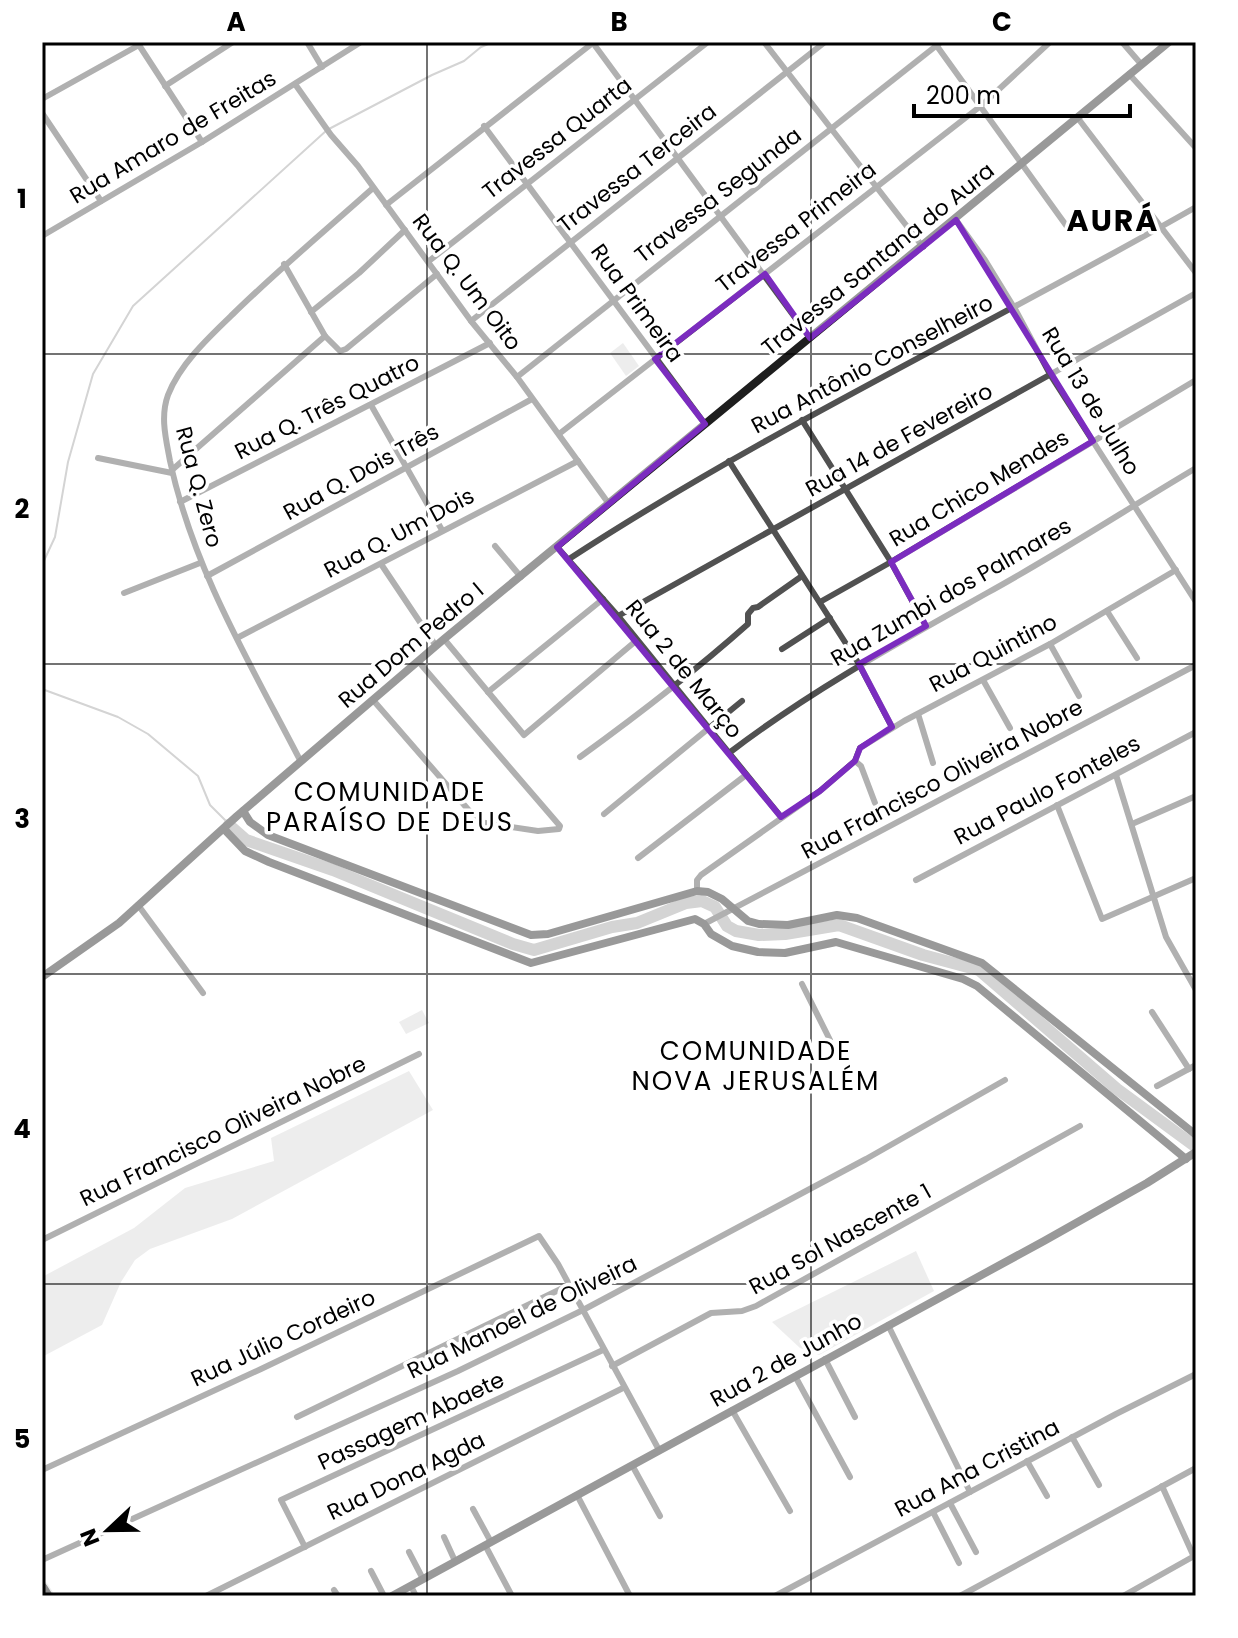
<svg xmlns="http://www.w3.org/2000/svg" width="1238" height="1638" font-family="Poppins,sans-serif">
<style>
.green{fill:#d8d8d8}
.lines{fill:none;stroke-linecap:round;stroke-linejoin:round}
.stream{stroke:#9f9f9f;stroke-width:2}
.river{stroke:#9f9f9f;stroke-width:12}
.highway-casing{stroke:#dbdbdb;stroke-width:14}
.street{stroke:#515151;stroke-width:6}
.secondary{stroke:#1e1e1e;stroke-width:8}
.highway{stroke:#000;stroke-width:11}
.marked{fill:none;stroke:#7b2cbf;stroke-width:6;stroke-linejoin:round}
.grid{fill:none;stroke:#000;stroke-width:2;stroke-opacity:0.55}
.labels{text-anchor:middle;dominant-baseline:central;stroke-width:7;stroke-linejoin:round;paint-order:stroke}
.street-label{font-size:22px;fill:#000;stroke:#fff}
.quarter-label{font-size:26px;letter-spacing:2px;fill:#000;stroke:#fff}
.district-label{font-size:30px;font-weight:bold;letter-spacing:2px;fill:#000;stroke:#fff}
.neatline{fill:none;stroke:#000;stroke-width:3}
.grid-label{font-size:26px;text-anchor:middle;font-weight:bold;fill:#000}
</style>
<rect width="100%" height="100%" fill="#fff"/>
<g class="green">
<polygon points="623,343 639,366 626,376 610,353"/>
<polygon points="422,1010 429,1023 406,1034 399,1022"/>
<polygon points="409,1071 433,1110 232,1219 150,1249 135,1260 121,1282 102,1325 42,1357 42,1277 134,1228 185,1188 274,1161 271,1138"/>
<polygon points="916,1251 934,1291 819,1355 800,1348 772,1322"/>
</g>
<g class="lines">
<g class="stream">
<polyline points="42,565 55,537 68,462 93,374 133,306 327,130 432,75 464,61 481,47 493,42"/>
<polyline points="42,689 118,717 148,734 198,776 210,805 226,821"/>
</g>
<polyline class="river" points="229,825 246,840 333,870 513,944 534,950 612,927 637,923 686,903 702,901 715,907 727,926 736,931 759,935 785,934 839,925 923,955 979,970 1117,1089 1196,1147"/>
<g class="highway-casing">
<polyline id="highway" points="42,1588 47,1596"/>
</g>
<g class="street">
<polyline points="137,42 202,142"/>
<polyline points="307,42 322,67"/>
<polyline points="764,42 923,247"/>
<polyline points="934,42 1068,228"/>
<polyline points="1122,42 1141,64"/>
<polyline points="593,43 810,338"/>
<polyline points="1129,74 1196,148"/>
<polyline points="295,84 331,135 358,166 471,321 517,377 609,504"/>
<polyline points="165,86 233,42"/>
<polyline points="42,99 139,45"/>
<polyline points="42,113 101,201"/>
<polyline points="1077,117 1196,273"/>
<polyline points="484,126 705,424"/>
<polyline points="386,205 594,42"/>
<polyline points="956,220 985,260 1015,309 1051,376 1196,602"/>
<polyline points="42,236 202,142 361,42"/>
<polyline points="429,261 708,42"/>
<polyline points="284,264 325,336 340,351 346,349 437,274"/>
<polyline points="311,312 359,273 405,230"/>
<polyline points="471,321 825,42"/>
<polyline points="517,377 941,42"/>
<polyline points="371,405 442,530"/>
<polyline points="802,420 891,562 926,626"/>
<polyline points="559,434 982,105 1050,42"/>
<polyline points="98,458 172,473"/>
<polyline points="729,461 859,664 892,727"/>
<polyline points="172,470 325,336"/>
<polyline points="180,502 490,343"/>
<polyline points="495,546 521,577"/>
<polyline points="557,547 618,616 781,817"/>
<path d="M569 559C770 428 988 326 1196 207"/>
<polyline points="381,564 436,646"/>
<polyline points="207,576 532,399"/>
<polyline points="124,593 200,563"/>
<polyline points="820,602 891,562 1196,380"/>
<polyline points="1107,611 1137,658"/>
<polyline points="618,616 1196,293"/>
<polyline points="237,638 578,461"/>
<polyline points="444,639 524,735 637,640"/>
<polyline points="1050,644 1079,696"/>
<polyline points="782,649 830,618"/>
<polyline points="983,680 1010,728"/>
<polyline points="488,692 603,599"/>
<polyline points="373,700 479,822 538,831 559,829 560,826 418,661"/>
<polyline points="918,714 933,763"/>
<path d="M729 753C810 691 898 643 987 593 1058 554 1127 509 1196 468"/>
<path d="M580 757C638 715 694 672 748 624V614L753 608 758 607 802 576"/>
<polyline points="855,761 861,766 875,803"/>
<path d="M301 762C251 665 193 569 170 461 166 439 160 417 168 395 180 364 209 337 233 314 278 270 326 230 373 188"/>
<polyline points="1116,775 1166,937 1196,990"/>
<polyline points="1057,805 1102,919 1196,878"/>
<polyline points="604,814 742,701"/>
<polyline points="1132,824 1196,796"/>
<polyline points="638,858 746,775"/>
<polyline points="916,880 1196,732"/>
<polyline points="697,891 697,880 701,875 820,791 855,761 860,748 904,721 1050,644 1176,570"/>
<polyline points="138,905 203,993"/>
<polyline points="704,924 1196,665"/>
<polyline points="802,984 830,1040"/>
<polyline points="1152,1012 1189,1069"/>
<polyline points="1157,1086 1196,1065"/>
<polyline points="42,1240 419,1054"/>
<polyline points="888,1325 970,1492"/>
<polyline points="825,1359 855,1417"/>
<polyline points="612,1366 711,1313 742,1311 756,1306 1080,1126"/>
<polyline points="795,1376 850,1477"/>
<polyline points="732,1410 790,1511"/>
<polyline points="297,1417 569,1285"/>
<polyline points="1072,1437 1099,1485"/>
<polyline points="1027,1461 1047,1496"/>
<polyline points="632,1465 660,1516"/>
<polyline points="42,1470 261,1369 539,1236 558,1264 659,1450"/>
<polyline points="1162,1486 1194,1557"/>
<polyline points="577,1495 630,1596"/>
<polyline points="950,1503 976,1552"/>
<polyline points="473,1509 491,1542"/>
<polyline points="933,1512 959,1563"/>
<polyline points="444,1537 455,1561"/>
<polyline points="485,1545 512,1596"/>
<polyline points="305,1547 281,1500 603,1350"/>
<polyline points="409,1552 423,1579"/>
<polyline points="42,1560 458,1371 583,1310 866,1159 1005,1080"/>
<polyline points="371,1571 384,1596"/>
<polyline points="411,1586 416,1596"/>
<polyline points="334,1590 338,1596"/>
<polyline points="206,1596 623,1388"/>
<polyline points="775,1596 1116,1414 1196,1374"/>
<polyline points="960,1596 1196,1468"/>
<polyline points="1123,1596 1196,1555"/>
</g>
<g class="secondary">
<polyline points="243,811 250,822 268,835 531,935 548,934 697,891 708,892 722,899 748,921 759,924 788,925 837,915 857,918 982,963 1196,1135"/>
<polyline points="224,829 245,851 269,862 531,963 695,919 704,924 711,934 732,946 758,952 785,953 836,942 963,979 977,986 1186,1159"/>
<polyline points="42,977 119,923 237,816 444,639 1169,42"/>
<polyline points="392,1596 1044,1241 1147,1183 1196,1152"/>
</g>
<use href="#highway" class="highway"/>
</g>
<path d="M0 0H1238V1638H0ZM956 220 1093 441 891 562 926 626 859 664 892 727 860 748 855 761 820 791 781 817 557 547 705 424 655 359 765 274 810 338Z" fill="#fff" fill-opacity=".55" fill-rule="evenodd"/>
<path class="marked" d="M956 220 1093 441 891 562 926 626 859 664 892 727 860 748 855 761 820 791 781 817 557 547 705 424 655 359 765 274 810 338Z"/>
<path class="grid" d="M427 42V1596M811 42V1596M42 354H1196M42 664H1196M42 974H1196M42 1284H1196"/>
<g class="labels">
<g class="street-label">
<text transform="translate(173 137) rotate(-31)">Rua Amaro de Freitas</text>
<text transform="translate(557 138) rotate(-38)">Travessa Quarta</text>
<text transform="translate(637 168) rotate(-38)">Travessa Terceira</text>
<text transform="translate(718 195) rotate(-38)">Travessa Segunda</text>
<text transform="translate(796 227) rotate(-38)">Travessa Primeira</text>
<text transform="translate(878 259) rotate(-39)">Travessa Santana do Aura</text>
<text transform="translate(467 282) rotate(53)">Rua Q. Um Oito</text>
<text transform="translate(637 303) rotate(54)">Rua Primeira</text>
<text transform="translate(872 364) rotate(-28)">Rua Antônio Conselheiro</text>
<text transform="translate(1091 401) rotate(59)">Rua 13 de Julho</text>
<text transform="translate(327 407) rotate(-27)">Rua Q. Três Quatro</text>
<text transform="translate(899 440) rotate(-29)">Rua 14 de Fevereiro</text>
<text transform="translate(361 472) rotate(-29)">Rua Q. Dois Três</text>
<text transform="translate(199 487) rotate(75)">Rua Q. Zero</text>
<text transform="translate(979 488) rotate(-31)">Rua Chico Mendes</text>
<text transform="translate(399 533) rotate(-28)">Rua Q. Um Dois</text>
<text transform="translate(951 592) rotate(-30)">Rua Zumbi dos Palmares</text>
<text transform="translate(411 645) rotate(-40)">Rua Dom Pedro I</text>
<text transform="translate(993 653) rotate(-28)">Rua Quintino</text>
<text transform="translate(684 669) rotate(51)">Rua 2 de Março</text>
<text transform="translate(942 779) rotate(-28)">Rua Francisco Oliveira Nobre</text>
<text transform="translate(1047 790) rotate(-28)">Rua Paulo Fonteles</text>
<text transform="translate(223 1131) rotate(-26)">Rua Francisco Oliveira Nobre</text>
<text transform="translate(840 1239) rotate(-29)">Rua Sol Nascente 1</text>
<text transform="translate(522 1317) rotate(-26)">Rua Manoel de Oliveira</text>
<text transform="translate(283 1338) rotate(-25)">Rua Júlio Cordeiro</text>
<text transform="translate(786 1360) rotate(-29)">Rua 2 de Junho</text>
<text transform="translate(411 1421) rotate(-25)">Passagem Abaete</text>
<text transform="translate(977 1468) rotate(-28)">Rua Ana Cristina</text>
<text transform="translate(406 1476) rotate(-26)">Rua Dona Agda</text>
</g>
<g class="quarter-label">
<text x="390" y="792">COMUNIDADE<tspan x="390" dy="30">PARAÍSO DE DEUS</tspan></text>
<text x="756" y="1051">COMUNIDADE<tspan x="756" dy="30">NOVA JERUSALÉM</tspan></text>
</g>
<g class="district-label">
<text x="1113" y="220">AURÁ</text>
</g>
</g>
<rect width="1238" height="1638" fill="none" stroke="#ffffff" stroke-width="88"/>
<g transform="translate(108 1530) rotate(248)" stroke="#ffffff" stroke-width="6" paint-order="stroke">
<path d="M0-6L14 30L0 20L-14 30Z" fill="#000000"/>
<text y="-12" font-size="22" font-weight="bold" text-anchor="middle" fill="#000000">N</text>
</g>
<path d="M914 104v12h216v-12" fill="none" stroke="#000000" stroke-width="4"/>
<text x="926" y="104" font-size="24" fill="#000000" stroke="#ffffff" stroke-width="6" paint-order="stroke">200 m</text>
<rect x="44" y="44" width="1150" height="1550" class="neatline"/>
<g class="grid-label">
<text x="236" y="31">A</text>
<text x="619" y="31">B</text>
<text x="1002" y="31">C</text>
<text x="22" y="208">1</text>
<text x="22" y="518">2</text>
<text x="22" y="828">3</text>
<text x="22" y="1138">4</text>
<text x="22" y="1448">5</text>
</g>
</svg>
